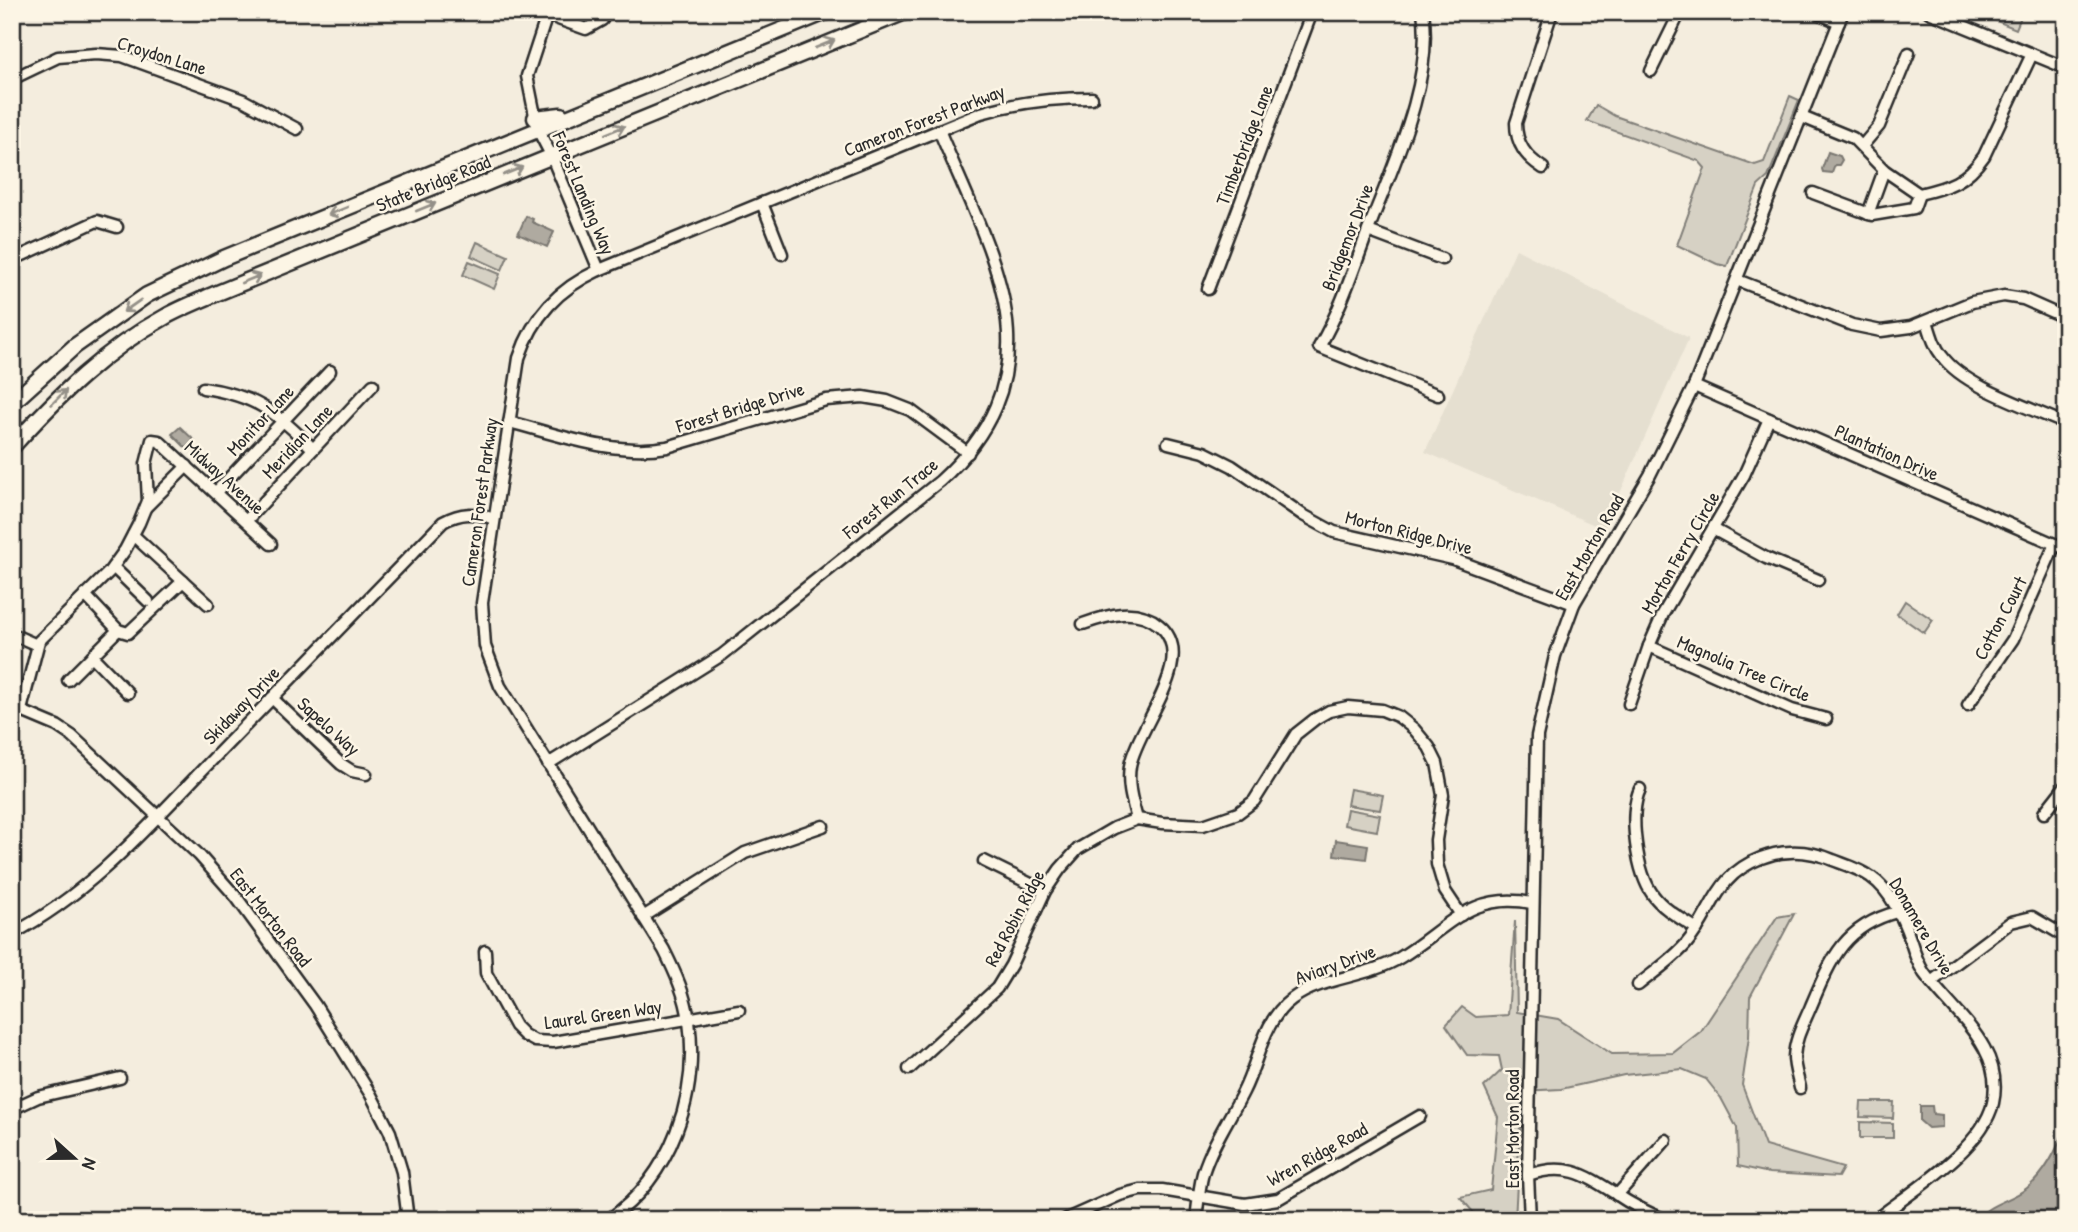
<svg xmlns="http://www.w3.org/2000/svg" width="2078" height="1232" font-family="'Patrick Hand',sans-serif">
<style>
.built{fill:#e5dfd0}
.green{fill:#d6d1c4;stroke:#807e78;stroke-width:2}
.water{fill:#afaaa0;stroke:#7a7771;stroke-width:2}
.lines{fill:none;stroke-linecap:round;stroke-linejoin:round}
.minor-casing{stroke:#2b2b2b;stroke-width:15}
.highway-casing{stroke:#2b2b2b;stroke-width:19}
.minor{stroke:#fcf5e5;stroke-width:10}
.highway{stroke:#fcf5e5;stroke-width:14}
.oneway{stroke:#949088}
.labels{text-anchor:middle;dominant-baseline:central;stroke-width:5;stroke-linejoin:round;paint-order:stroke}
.street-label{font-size:19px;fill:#2b2b2b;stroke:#fcf5e5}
</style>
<rect width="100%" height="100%" fill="#f4edde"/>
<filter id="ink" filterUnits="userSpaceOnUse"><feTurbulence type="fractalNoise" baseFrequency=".0143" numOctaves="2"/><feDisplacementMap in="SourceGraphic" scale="14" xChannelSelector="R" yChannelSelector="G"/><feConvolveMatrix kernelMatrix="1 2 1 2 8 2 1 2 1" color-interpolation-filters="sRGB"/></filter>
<g filter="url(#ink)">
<polygon class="built" points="1516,249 1689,338 1604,529 1425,452"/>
<g class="green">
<polygon points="1975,12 2023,12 2016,29"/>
<polygon points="1790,96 1799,100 1768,177 1758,186 1727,266 1717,264 1677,245 1705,168 1699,161 1587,121 1596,105 1615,116 1755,165 1764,162"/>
<polygon points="477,242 508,256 502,270 471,256"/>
<polygon points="469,261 500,274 494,289 463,275"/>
<polygon points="1905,601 1933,620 1924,633 1897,614"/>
<polygon points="1350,789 1383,795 1380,810 1347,805"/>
<polygon points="1347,809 1380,815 1377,831 1344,825"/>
<polygon points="1794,914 1750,997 1749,1037 1742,1085 1765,1146 1843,1168 1838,1177 1769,1173 1738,1166 1737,1128 1721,1098 1706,1079 1682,1069 1624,1075 1561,1089 1522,1091 1515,1220 1480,1220 1460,1197 1491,1190 1498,1117 1484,1087 1502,1070 1499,1056 1467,1055 1446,1025 1462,1007 1476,1017 1508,1015 1515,921 1517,1012 1558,1019 1612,1054 1673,1053 1701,1031 1777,917"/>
<polygon points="1861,1102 1894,1102 1893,1118 1860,1117"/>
<polygon points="1860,1122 1893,1123 1893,1138 1860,1138"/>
</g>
<g class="water">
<polygon points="1828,152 1840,156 1842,160 1839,165 1835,165 1832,173 1823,172 1822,169"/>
<polygon points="526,216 533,219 532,222 554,232 547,247 518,234"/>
<polygon points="180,427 195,441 187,449 172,434"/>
<polygon points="1336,840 1368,845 1366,859 1334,855"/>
<polygon points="2056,1044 2066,1049 2066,1097 2064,1094"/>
<polygon points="1920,1106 1932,1106 1933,1114 1942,1115 1942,1127 1928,1128 1920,1121"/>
<path d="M2066 1127V1220H1975C1990 1203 2011 1201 2027 1188 2046 1173 2057 1149 2066 1127Z"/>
</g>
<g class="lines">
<g class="minor-casing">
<g id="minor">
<path d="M1423 12C1434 81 1393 165 1369 228 1354 268 1341 309 1319 347L1438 395"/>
<polyline points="1815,12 1839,22"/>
<polyline points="1929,12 2066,68"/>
<polyline points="1651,71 1680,12"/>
<polyline points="12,79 58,57 96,54 122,56 243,100 297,129"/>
<polyline points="1802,117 1853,138 1884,170 1919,194"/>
<polyline points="1862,146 1879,126 1909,53"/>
<path d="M1543 168C1526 157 1516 144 1516 123L1552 12"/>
<polyline points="1813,193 1872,215 1914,208 1919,194"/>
<path d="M1919 194C1949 187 1966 182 1984 156L2032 54"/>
<polyline points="762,203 782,254"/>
<polyline points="1868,214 1884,170"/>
<polyline points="1368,231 1442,259"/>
<polyline points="12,260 97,221 117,227"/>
<polyline points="599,270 551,155 538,130 527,76 547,15 586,29 602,20 606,12"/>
<polyline points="1737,280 1852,325 1881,331 1911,327 1972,302 2004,296 2023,299 2066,318"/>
<polyline points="1208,289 1312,12"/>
<path d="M1927 321C1931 334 1934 346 1942 356 1964 387 2031 408 2066 424"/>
<polyline points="1694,386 2066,549"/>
<path d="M203 388C255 395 278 413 313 449"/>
<path d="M509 422C560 435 614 456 667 447L826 400 863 397 887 401 910 410 968 453"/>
<polyline points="1168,443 1204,452 1232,466 1303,515 1334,532 1453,559 1574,604"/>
<polyline points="216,492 330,371"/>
<polyline points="146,507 187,466"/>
<polyline points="247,520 373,385"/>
<polyline points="1713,529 1766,558 1818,580"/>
<polyline points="133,535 208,604"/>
<polyline points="113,567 148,601"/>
<polyline points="85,595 118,630 128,633 183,581"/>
<path d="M1083 624C1108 615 1136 606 1159 625 1200 658 1137 726 1130 766 1127 785 1132 801 1137 819"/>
<polyline points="12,634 37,645"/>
<polyline points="1649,646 1792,710 1826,719"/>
<polyline points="92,656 128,693"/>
<polyline points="68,680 118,630"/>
<polyline points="272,698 341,764 352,771 366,774"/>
<polyline points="1629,704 1649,646 1663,614 1744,475 1769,419"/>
<polyline points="1968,705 2013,639 2055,544"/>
<polyline points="12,707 57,726 72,736 199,855 237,898 315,1005 371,1095 390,1132 402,1172 408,1220"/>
<polyline points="21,710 39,641 109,572 125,550 139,523 148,501 146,464 152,440 159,441 271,544"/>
<path d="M548 764 722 655 940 481C1064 368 991 256 939 130"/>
<path d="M1640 789C1628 815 1637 873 1653 895 1664 910 1682 919 1697 929"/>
<polyline points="2044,813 2066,785"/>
<polyline points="984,861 1045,891"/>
<polyline points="643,917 745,853 823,826"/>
<path d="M12 934C91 893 151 823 212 760 289 681 366 601 443 522 461 512 475 512 494 519"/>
<polyline points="485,951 486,973 515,1026 524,1035 535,1041 553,1042 739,1010"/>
<polyline points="1931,982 2011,922 2032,917 2066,937"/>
<path d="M1638 985C1654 972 1672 960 1686 944 1714 911 1714 876 1761 858 1785 849 1809 850 1833 860 1846 865 1860 869 1871 877 1890 890 1903 918 1910 939 1914 952 1917 962 1924 973 1953 1013 2005 1047 1993 1103 1982 1149 1912 1191 1875 1220"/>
<polyline points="909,1069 997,988 1011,965 1045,891 1060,869 1078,849 1114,828 1137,819 1162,823 1203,825 1238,813 1254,801 1296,734 1315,719 1329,711 1348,707 1382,710 1399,717 1414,729 1429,747 1437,763 1443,795 1436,840 1437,864 1445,891 1461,915"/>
<path d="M1800 1088C1798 1078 1794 1067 1794 1057 1795 1038 1804 1023 1811 1006 1831 959 1844 926 1897 912"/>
<polyline points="12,1109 38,1097 120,1078"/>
<path d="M1528 1175C1566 1162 1584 1174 1616 1194 1632 1205 1648 1213 1666 1220"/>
<polyline points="1617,1195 1666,1140"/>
<path d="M608 1220C672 1176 699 1095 689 1021 686 996 675 972 664 950L500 686 485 646 482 603 519 358C533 316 558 289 599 270L981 113C1018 102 1053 98 1092 98"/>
<polyline points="1064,1220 1120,1195 1140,1190 1162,1190 1245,1204 1278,1199 1420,1116"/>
<path d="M1196 1220C1198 1204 1199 1188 1203 1173 1212 1144 1230 1118 1243 1092 1259 1061 1262 1021 1292 999 1323 976 1368 978 1401 957 1448 928 1471 891 1532 903"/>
<polyline points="1530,1220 1528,1175 1537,736 1555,656 1574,604 1650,475 1694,386 1843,12"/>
</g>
</g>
<g class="highway-casing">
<g id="highway">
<polyline points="535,118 561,115"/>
<polyline points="12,403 75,346 147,295 224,258 826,12"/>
<path d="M12 447C57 397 106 349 165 317 181 308 199 301 215 294L905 12"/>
</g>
</g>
<use href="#minor" class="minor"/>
<use href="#highway" class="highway"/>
</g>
<defs><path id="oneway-shaft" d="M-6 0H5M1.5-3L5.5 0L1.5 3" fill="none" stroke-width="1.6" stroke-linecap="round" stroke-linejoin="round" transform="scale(1.75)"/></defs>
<g class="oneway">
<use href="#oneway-shaft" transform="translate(825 44) rotate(-22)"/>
<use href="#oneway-shaft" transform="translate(615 130) rotate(-22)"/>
<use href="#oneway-shaft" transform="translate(513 171) rotate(-22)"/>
<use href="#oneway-shaft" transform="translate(426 207) rotate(-22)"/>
<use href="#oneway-shaft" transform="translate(338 211) rotate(158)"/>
<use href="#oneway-shaft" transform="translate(251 279) rotate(-22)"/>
<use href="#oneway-shaft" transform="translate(132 306) rotate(145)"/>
<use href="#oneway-shaft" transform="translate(59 397) rotate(-45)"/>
</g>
</g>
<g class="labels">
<g class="street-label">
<text transform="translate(162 55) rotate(17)">Croydon Lane</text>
<text transform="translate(924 120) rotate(-21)">Cameron Forest Parkway</text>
<text transform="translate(1244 145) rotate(-69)">Timberbridge Lane</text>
<text transform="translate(433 183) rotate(-22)">State Bridge Road</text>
<text transform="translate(584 193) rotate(67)">Forest Landing Way</text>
<text transform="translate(1347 237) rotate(-69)">Bridgemor Drive</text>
<text transform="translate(740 407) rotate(-17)">Forest Bridge Drive</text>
<text transform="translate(260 420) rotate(-47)">Monitor Lane</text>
<text transform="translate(297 441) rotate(-47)">Meridian Lane</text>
<text transform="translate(1887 452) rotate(24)">Plantation Drive</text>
<text transform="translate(225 477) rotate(42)">Midway Avenue</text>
<text transform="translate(890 498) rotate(-39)">Forest Run Trace</text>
<text transform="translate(479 502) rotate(-82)">Cameron Forest Parkway</text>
<text transform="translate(1409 532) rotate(14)">Morton Ridge Drive</text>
<text transform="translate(1589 547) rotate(-60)">East Morton Road</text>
<text transform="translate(1680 552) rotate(-60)">Morton Ferry Circle</text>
<text transform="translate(2000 618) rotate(-62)">Cotton Court</text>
<text transform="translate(1744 668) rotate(23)">Magnolia Tree Circle</text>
<text transform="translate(241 705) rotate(-46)">Skidaway Drive</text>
<text transform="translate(329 726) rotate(42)">Sapelo Way</text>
<text transform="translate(271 917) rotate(52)">East Morton Road</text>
<text transform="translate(1014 918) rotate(-62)">Red Robin Ridge</text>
<text transform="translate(1922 926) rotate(60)">Donamere Drive</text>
<text transform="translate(1335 964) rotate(-20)">Aviary Drive</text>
<text transform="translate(603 1014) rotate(-8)">Laurel Green Way</text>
<text transform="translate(1512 1129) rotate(-90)">East Morton Road</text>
<text transform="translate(1317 1154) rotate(-29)">Wren Ridge Road</text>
</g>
</g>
<rect width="2078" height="1232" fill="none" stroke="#fcf5e5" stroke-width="42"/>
<rect x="21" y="21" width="2036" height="1190" fill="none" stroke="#2b2b2b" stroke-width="2.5" filter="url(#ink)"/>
<g transform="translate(74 1158) rotate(111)" stroke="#fcf5e5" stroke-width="5" paint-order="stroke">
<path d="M0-5L12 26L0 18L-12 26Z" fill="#2b2b2b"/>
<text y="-10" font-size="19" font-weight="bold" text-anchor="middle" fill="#2b2b2b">N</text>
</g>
</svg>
